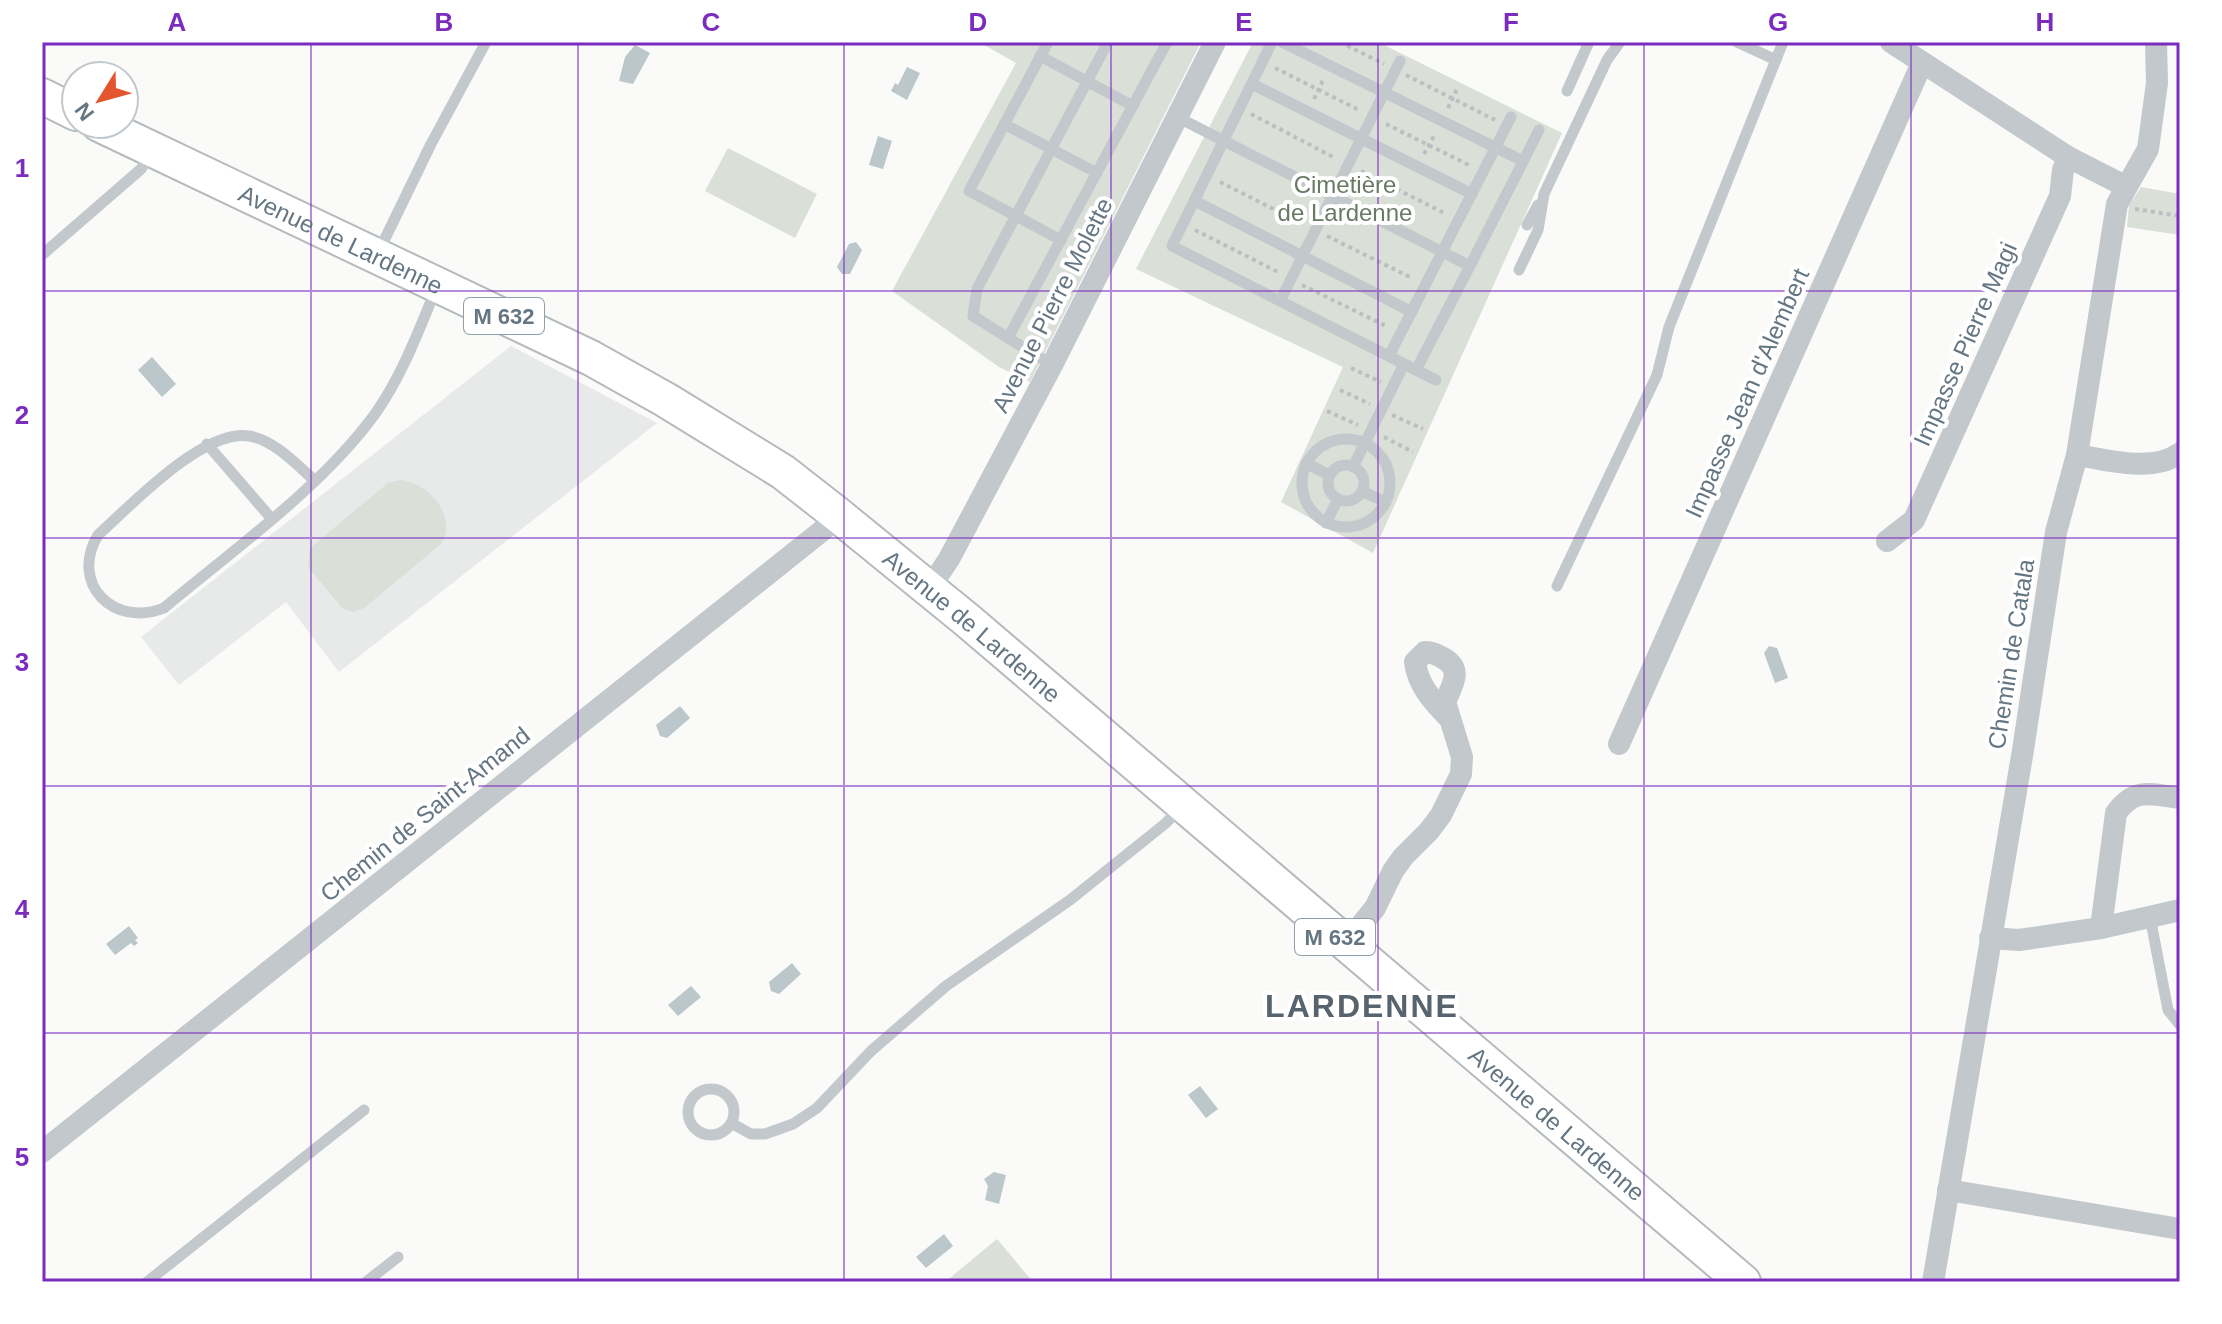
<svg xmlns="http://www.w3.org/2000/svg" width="2222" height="1324" font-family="Helvetica,sans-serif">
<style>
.built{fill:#e8e9e9}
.green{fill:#dadfd7}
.water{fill:#bbc7cb}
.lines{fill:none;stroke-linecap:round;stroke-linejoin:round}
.primary-casing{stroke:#b5babe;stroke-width:38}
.path{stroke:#bbbfc2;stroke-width:4;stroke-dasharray:4 4;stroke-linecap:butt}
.service{stroke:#c3c8cc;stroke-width:11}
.minor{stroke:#c3c8cc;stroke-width:22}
.primary{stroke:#fff;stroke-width:34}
.grid{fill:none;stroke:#7b2cbf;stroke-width:2;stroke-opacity:0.55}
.labels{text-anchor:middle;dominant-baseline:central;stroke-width:8;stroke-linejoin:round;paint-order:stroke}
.shield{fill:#fff;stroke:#939fa8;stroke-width:2}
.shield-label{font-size:22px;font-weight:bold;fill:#657683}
.park-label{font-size:24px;fill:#687a64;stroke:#fff}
.street-label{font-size:24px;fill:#657683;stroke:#fff}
.district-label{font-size:32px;font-weight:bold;letter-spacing:2px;fill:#57646e;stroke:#fff}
.neatline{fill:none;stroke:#7b2cbf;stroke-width:3}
.grid-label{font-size:26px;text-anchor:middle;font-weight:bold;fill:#7b2cbf}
</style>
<rect width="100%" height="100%" fill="#fafaf8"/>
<polygon class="built" points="511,346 657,423 339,672 286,602 179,685 141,637"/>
<g class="green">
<polygon points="979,42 1201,42 1030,382 999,367 892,291 1016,63"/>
<polygon points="1253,42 1378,42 1562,133 1373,553 1281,502 1343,367 1136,269"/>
<polygon points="728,148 817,194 795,238 705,191"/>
<polygon points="2141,187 2180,194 2180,235 2127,227 2129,205"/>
<path d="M401 480C429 483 458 517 441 544L364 608 354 612 343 609 308 567 310 548 388 483Z"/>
<polygon points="997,1239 1033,1282 945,1282"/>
</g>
<g class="water">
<polygon points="635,45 650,53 633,84 619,81 625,57"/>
<polygon points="907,67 920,73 907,100 891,91 895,83 898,85"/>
<polygon points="878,136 892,141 883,169 869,165"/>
<polygon points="856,242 862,250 850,274 842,274 837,267 849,244"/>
<polygon points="152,357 176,384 162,397 138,370"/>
<polygon points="1769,646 1777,648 1788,678 1775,683 1764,653"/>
<polygon points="680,706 690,718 667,738 660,736 656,725"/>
<polygon points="129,926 138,938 135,940 138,943 134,946 131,943 115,955 106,944"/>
<polygon points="792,963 801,974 779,994 771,991 769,982"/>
<polygon points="691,986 701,997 678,1016 668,1005"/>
<polygon points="1200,1086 1218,1109 1206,1118 1188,1095"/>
<polygon points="994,1172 1006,1175 999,1204 985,1200 988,1186 984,1179"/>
<polygon points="944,1234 953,1246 926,1268 916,1257"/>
</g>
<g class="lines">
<g class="primary-casing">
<g id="primary">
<polyline points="42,96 76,113"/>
<path id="s1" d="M99 124 591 358 666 400 783 472 838 515 967 620 1743 1282"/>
</g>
</g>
<g class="path">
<polyline points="1340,42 1384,64"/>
<polyline points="1275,68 1361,111"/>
<polyline points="1406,75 1495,120"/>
<polyline points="1314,99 1324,78"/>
<polyline points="1448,108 1458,87"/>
<polyline points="1251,114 1335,158"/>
<polyline points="1386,124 1471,166"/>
<polyline points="1424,154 1435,134"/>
<polyline points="1361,171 1446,214"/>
<polyline points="1220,182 1305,225"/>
<polyline points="2135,209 2180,216"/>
<polyline points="1195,230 1280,273"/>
<polyline points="1327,236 1412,278"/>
<polyline points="1302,285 1388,327"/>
<polyline points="1351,368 1381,382"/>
<polyline points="1340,390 1370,404"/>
<polyline points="1327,411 1358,425"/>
<polyline points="1392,415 1423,429"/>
<polyline points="1384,437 1413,452"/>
</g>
<g class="service">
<polyline points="1048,42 969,191 1061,240"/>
<polyline points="1272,42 1172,246 1416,370"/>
<polyline points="1282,42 1523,161"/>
<polyline points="1737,42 1776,60"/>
<polyline points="1040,56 1133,106"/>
<polyline points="1252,84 1472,194"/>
<polyline points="1567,91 1589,42"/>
<polyline points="1177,117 1470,266 1539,130"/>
<polyline points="1004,124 1097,173"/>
<polyline points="1195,201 1412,312"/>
<polyline points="1527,225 1538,205"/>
<polyline points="379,251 431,144 486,42"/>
<polyline points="42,255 141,169 152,152"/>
<polyline points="1519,270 1538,230 1544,194 1607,60 1620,42"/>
<polyline points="1280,301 1400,61"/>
<polyline points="1008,338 1167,42"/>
<polyline points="1389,356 1511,117"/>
<polyline points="1052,365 973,316 977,289 1108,42"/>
<polyline points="1436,380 1416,370 1470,266"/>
<circle cx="1346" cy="483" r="44"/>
<polyline points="207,444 271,518"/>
<polyline points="1306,463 1329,475"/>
<circle cx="1346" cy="483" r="18"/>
<polyline points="1353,467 1404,364"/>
<path d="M314 480C296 464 274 440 249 436 204 428 130 506 98 535 69 584 114 628 164 608 233 550 321 488 375 414 402 376 418 332 436 289"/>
<polyline points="1362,491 1385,502"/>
<polyline points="1326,523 1338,499"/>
<polyline points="1557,586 1657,375 1669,327 1783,42"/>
<polyline points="2150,917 2168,1010 2180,1025"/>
<circle cx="711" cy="1112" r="23"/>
<polyline points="731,1123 751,1134 765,1134 793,1124 817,1108 871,1051 946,986 1070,900 1166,823 1180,808"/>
<polyline points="147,1282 364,1110"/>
<polyline points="366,1282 398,1257"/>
</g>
<g class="minor">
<polyline points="1891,42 2068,157 2125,186"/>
<path d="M2077 455C2108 460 2153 473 2180 453"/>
<polyline points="1887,541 1914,520 2060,196 2063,170 2068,157"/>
<polyline points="929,589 949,559 1052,365 1215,42"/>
<polyline points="1619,744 1922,63"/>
<path d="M2101 928 2116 813C2135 787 2151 794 2180 798"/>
<polyline points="1990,938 2019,940 2101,928 2180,910"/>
<path d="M1345 945 1375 908 1393 871 1403 857 1429 831 1441 815 1461 774 1462 757 1445 702C1453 684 1463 669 1443 658 1436 654 1432 652 1425 652L1415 662C1418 686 1433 701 1449 718"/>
<polyline points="42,1152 823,530 838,515"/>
<polyline points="1948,1190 2180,1229"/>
<polyline points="1933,1282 2023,750 2056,532 2077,455 2117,204 2148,149 2157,83 2156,42"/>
</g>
<use href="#primary" class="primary"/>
</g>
<path class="grid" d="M311 42V1282M578 42V1282M844 42V1282M1111 42V1282M1378 42V1282M1644 42V1282M1911 42V1282M42 291H2180M42 538H2180M42 786H2180M42 1033H2180"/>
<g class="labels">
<g class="shield">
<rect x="464" y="298" width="80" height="36" rx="6"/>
<rect x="1295" y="919" width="80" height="36" rx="6"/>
</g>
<g class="shield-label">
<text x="504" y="316">M 632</text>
<text x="1335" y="937">M 632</text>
</g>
<g class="park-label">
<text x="1345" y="184">Cimetière<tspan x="1345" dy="28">de Lardenne</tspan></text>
</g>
<g class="street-label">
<text stroke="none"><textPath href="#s1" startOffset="268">Avenue de Lardenne</textPath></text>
<text transform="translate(1052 305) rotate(-63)">Avenue Pierre Molette</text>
<text transform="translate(1965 344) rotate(-66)">Impasse Pierre Magi</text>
<text transform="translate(1747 393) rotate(-66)">Impasse Jean d'Alembert</text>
<text stroke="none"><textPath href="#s1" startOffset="1012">Avenue de Lardenne</textPath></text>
<text transform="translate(2011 654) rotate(-81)">Chemin de Catala</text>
<text transform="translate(425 814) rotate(-39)">Chemin de Saint-Amand</text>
<text stroke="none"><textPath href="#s1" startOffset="1780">Avenue de Lardenne</textPath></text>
</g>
<g class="district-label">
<text x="1362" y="1006">LARDENNE</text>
</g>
</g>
<rect width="2222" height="1324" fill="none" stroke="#ffffff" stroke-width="88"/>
<g transform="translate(100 100) rotate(233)"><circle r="38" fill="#ffffff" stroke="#c1c8cd" stroke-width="2"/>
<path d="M0-6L14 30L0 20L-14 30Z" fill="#e4572e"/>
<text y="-12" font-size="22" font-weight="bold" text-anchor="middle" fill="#657683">N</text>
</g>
<rect x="44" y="44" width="2134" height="1236" class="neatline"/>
<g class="grid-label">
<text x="177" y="31">A</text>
<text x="444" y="31">B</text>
<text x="711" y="31">C</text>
<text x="978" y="31">D</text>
<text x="1244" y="31">E</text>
<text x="1511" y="31">F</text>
<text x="1778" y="31">G</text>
<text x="2045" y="31">H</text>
<text x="22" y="177">1</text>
<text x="22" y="424">2</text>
<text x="22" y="671">3</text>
<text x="22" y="918">4</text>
<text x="22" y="1166">5</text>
</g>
</svg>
